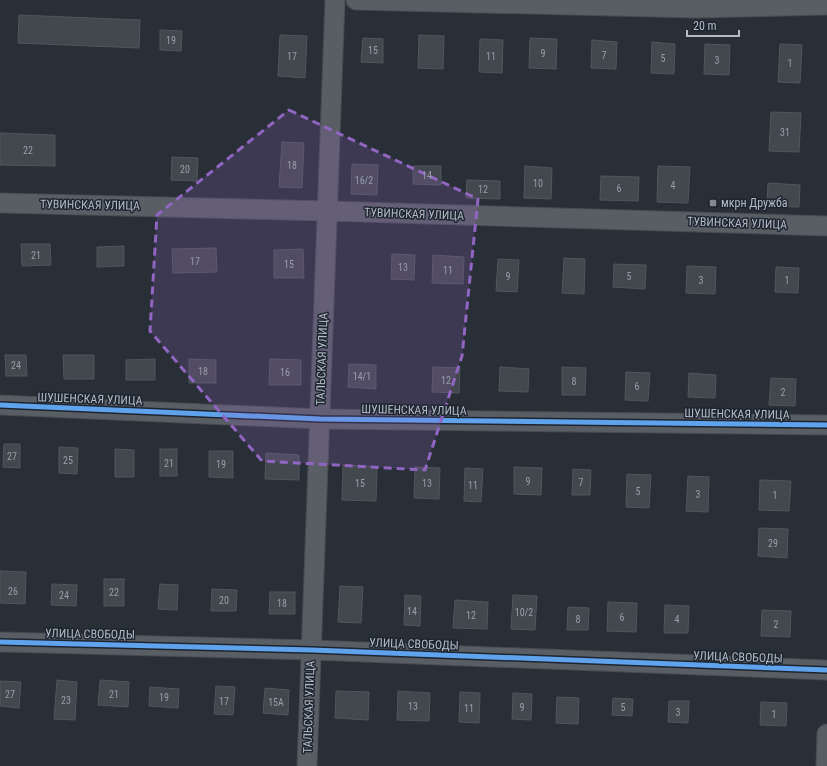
<svg xmlns="http://www.w3.org/2000/svg" width="827" height="766" font-family="'Roboto Condensed',sans-serif">
<style>
.building{fill:#43484e;stroke:#51565d}
.lines{fill:none;stroke-linecap:round;stroke-linejoin:round}
.minor-casing{stroke:#474b51;stroke-width:21}
.minor{stroke:#595d64;stroke-width:19}
.cycleway-casing{stroke:#1d2530;stroke-width:8}
.cycleway{stroke:#60a3ed;stroke-width:5}
.marked{fill:#9165c2;fill-opacity:0.2;stroke:#9165c2;stroke-width:3;stroke-dasharray:8 5;stroke-linejoin:round}
.poi-dot{fill:#838a94;stroke:#1d2530;stroke-width:1.5}
.labels{text-anchor:middle;dominant-baseline:central;stroke-width:3;stroke-linejoin:round;paint-order:stroke}
.number-label{font-size:10px;fill:#979ea8}
.poi-label{font-size:12px;fill:#b3bbc6;stroke:#1d2530;text-anchor:start}
.street-label{font-size:12px;fill:#b3bbc6;stroke:#1d2530}
</style>
<rect width="100%" height="100%" fill="#292f36"/>
<g class="building">
<polygon points="19,15 140,20 139,48 18,43"/>
<polygon points="160,30 182,31 181,51 160,50"/>
<polygon points="280,35 307,36 305,78 278,76"/>
<polygon points="419,35 444,36 443,69 418,68"/>
<polygon points="363,38 383,39 383,63 361,62"/>
<polygon points="530,38 557,39 556,69 529,68"/>
<polygon points="480,39 503,40 502,73 479,72"/>
<polygon points="592,40 617,42 616,69 591,68"/>
<polygon points="652,42 675,44 674,74 651,73"/>
<polygon points="705,44 730,45 729,75 704,74"/>
<polygon points="780,44 802,45 800,83 778,82"/>
<polygon points="771,112 801,113 799,152 769,151"/>
<polygon points="0,133 55,135 55,166 0,165"/>
<polygon points="282,142 304,143 302,188 279,187"/>
<polygon points="172,157 198,158 197,181 171,180"/>
<polygon points="352,164 378,165 377,195 351,194"/>
<polygon points="413,166 441,166 441,185 413,184"/>
<polygon points="525,166 552,168 551,199 524,198"/>
<polygon points="658,166 690,167 688,203 657,202"/>
<polygon points="601,176 639,177 638,201 600,200"/>
<polygon points="467,180 500,181 500,199 466,198"/>
<polygon points="768,183 800,185 799,207 767,206"/>
<polygon points="21,244 50,244 51,265 22,266"/>
<polygon points="124,246 124,266 97,267 97,247"/>
<polygon points="216,248 217,272 173,273 172,249"/>
<polygon points="303,249 304,278 274,278 274,250"/>
<polygon points="392,254 415,255 414,280 391,279"/>
<polygon points="433,255 464,257 463,284 432,283"/>
<polygon points="564,258 585,259 584,294 562,293"/>
<polygon points="498,259 519,260 517,292 496,291"/>
<polygon points="614,264 646,265 645,289 613,287"/>
<polygon points="687,266 716,267 715,294 686,293"/>
<polygon points="776,267 799,268 798,293 775,292"/>
<polygon points="5,355 26,355 27,376 6,376"/>
<polygon points="63,355 94,355 94,379 64,379"/>
<polygon points="155,359 155,380 126,380 126,360"/>
<polygon points="189,359 216,360 216,383 189,383"/>
<polygon points="270,359 301,360 301,385 269,385"/>
<polygon points="349,364 376,365 376,389 348,387"/>
<polygon points="433,367 460,368 459,393 432,392"/>
<polygon points="500,367 529,369 528,392 499,391"/>
<polygon points="562,367 586,368 585,395 562,395"/>
<polygon points="626,372 650,373 648,401 625,400"/>
<polygon points="689,373 716,375 715,398 688,397"/>
<polygon points="771,378 796,379 795,406 769,405"/>
<polygon points="4,444 20,444 20,468 3,467"/>
<polygon points="59,447 78,448 77,474 59,473"/>
<polygon points="115,449 134,450 134,477 115,477"/>
<rect x="160" y="449" width="17" height="27"/>
<polygon points="209,451 233,451 233,478 209,477"/>
<polygon points="266,453 299,455 299,480 265,479"/>
<polygon points="343,465 377,467 376,501 342,500"/>
<polygon points="415,467 440,468 439,499 414,498"/>
<polygon points="514,467 542,468 541,495 514,494"/>
<polygon points="465,468 483,469 481,502 464,501"/>
<polygon points="573,469 591,470 590,495 572,495"/>
<polygon points="627,474 651,475 649,508 626,507"/>
<polygon points="688,476 709,477 708,512 686,511"/>
<polygon points="760,480 791,481 789,511 759,510"/>
<polygon points="759,528 788,529 787,558 758,556"/>
<polygon points="0,571 26,572 25,604 0,603"/>
<rect x="104" y="579" width="20" height="27"/>
<polygon points="52,584 77,585 76,606 51,605"/>
<polygon points="160,584 178,585 177,610 158,609"/>
<polygon points="340,586 363,587 361,623 338,622"/>
<polygon points="212,589 237,590 236,611 211,611"/>
<polygon points="270,592 295,592 295,614 269,614"/>
<polygon points="405,595 421,596 420,626 404,625"/>
<polygon points="513,595 537,596 535,630 511,629"/>
<polygon points="455,600 488,602 487,629 453,628"/>
<polygon points="608,602 637,603 636,632 607,631"/>
<polygon points="665,605 689,606 688,633 664,633"/>
<polygon points="568,607 589,608 588,630 567,630"/>
<polygon points="762,610 791,611 790,637 761,636"/>
<polygon points="57,680 77,682 75,720 54,719"/>
<polygon points="100,680 129,682 128,707 98,705"/>
<polygon points="0,681 21,682 19,708 0,706"/>
<polygon points="216,686 235,687 233,715 214,714"/>
<polygon points="150,687 179,689 178,708 149,706"/>
<polygon points="265,688 289,690 288,715 263,713"/>
<polygon points="336,691 369,692 368,720 335,718"/>
<polygon points="398,691 430,693 429,721 397,720"/>
<polygon points="460,692 480,693 479,723 459,722"/>
<polygon points="513,693 532,694 531,720 512,719"/>
<polygon points="557,697 579,698 578,724 556,723"/>
<polygon points="613,698 633,699 632,716 612,715"/>
<polygon points="669,701 689,701 688,723 668,722"/>
<polygon points="761,702 787,703 786,726 760,725"/>
</g>
<g class="lines">
<g class="minor-casing">
<g id="minor">
<polyline points="356,0 696,8 827,5"/>
<polyline points="0,203 328,211 827,226"/>
<polyline points="0,405 320,419 827,425"/>
<polyline points="0,642 312,650 827,670"/>
<polyline points="307,766 335,0"/>
<polyline points="826,766 827,734"/>
</g>
</g>
<use href="#minor" class="minor"/>
<g class="cycleway-casing">
<g id="cycleway">
<polyline points="0,405 320,419 827,425"/>
<polyline points="0,642 312,650 827,670"/>
</g>
</g>
<use href="#cycleway" class="cycleway"/>
</g>
<path class="marked" d="M289 110 478 199 462 356 425 470 262 461 150 331 157 215Z"/>
<rect class="poi-dot" x="709" y="199" width="8" height="8" rx="2"/>
<g class="labels">
<g class="number-label">
<text x="171" y="40">19</text>
<text x="373" y="50">15</text>
<text x="543" y="53">9</text>
<text x="604" y="55">7</text>
<text x="292" y="56">17</text>
<text x="491" y="56">11</text>
<text x="663" y="58">5</text>
<text x="717" y="60">3</text>
<text x="790" y="63">1</text>
<text x="785" y="132">31</text>
<text x="28" y="150">22</text>
<text x="292" y="165">18</text>
<text x="185" y="169">20</text>
<text x="427" y="175">14</text>
<text x="364" y="180">16/2</text>
<text x="538" y="183">10</text>
<text x="673" y="185">4</text>
<text x="619" y="188">6</text>
<text x="483" y="189">12</text>
<text x="36" y="255">21</text>
<text x="195" y="261">17</text>
<text x="289" y="264">15</text>
<text x="403" y="267">13</text>
<text x="448" y="270">11</text>
<text x="508" y="276">9</text>
<text x="629" y="276">5</text>
<text x="701" y="280">3</text>
<text x="787" y="280">1</text>
<text x="16" y="365">24</text>
<text x="203" y="371">18</text>
<text x="285" y="372">16</text>
<text x="362" y="376">14/1</text>
<text x="446" y="380">12</text>
<text x="574" y="381">8</text>
<text x="637" y="386">6</text>
<text x="783" y="392">2</text>
<text x="12" y="456">27</text>
<text x="68" y="460">25</text>
<text x="169" y="463">21</text>
<text x="221" y="464">19</text>
<text x="528" y="481">9</text>
<text x="581" y="482">7</text>
<text x="360" y="483">15</text>
<text x="427" y="483">13</text>
<text x="473" y="485">11</text>
<text x="638" y="491">5</text>
<text x="698" y="494">3</text>
<text x="775" y="495">1</text>
<text x="773" y="543">29</text>
<text x="13" y="591">26</text>
<text x="114" y="592">22</text>
<text x="64" y="595">24</text>
<text x="224" y="600">20</text>
<text x="282" y="603">18</text>
<text x="412" y="611">14</text>
<text x="524" y="612">10/2</text>
<text x="471" y="615">12</text>
<text x="622" y="617">6</text>
<text x="578" y="619">8</text>
<text x="677" y="619">4</text>
<text x="776" y="624">2</text>
<text x="10" y="694">27</text>
<text x="114" y="694">21</text>
<text x="164" y="697">19</text>
<text x="66" y="700">23</text>
<text x="224" y="701">17</text>
<text x="276" y="702">15А</text>
<text x="413" y="706">13</text>
<text x="522" y="707">9</text>
<text x="623" y="707">5</text>
<text x="469" y="708">11</text>
<text x="678" y="712">3</text>
<text x="774" y="714">1</text>
</g>
<g class="poi-label">
<text x="721" y="203">мкрн Дружба</text>
</g>
<g class="street-label">
<text transform="translate(90 205) rotate(1)">ТУВИНСКАЯ УЛИЦА</text>
<text transform="translate(414 214) rotate(2)">ТУВИНСКАЯ УЛИЦА</text>
<text transform="translate(737 223) rotate(2)">ТУВИНСКАЯ УЛИЦА</text>
<text transform="translate(322 359) rotate(-88)">ТАЛЬСКАЯ УЛИЦА</text>
<text transform="translate(90 399) rotate(2)">ШУШЕНСКАЯ УЛИЦА</text>
<text transform="translate(414 410) rotate(1)">ШУШЕНСКАЯ УЛИЦА</text>
<text transform="translate(737 414) rotate(1)">ШУШЕНСКАЯ УЛИЦА</text>
<text transform="translate(90 634) rotate(1)">УЛИЦА СВОБОДЫ</text>
<text transform="translate(414 644) rotate(2)">УЛИЦА СВОБОДЫ</text>
<text transform="translate(738 657) rotate(2)">УЛИЦА СВОБОДЫ</text>
<text transform="translate(309 707) rotate(-88)">ТАЛЬСКАЯ УЛИЦА</text>
</g>
</g>
<path d="M687 30v6h52v-6" fill="none" stroke="#b3bbc6" stroke-width="2"/>
<text x="693" y="30" font-size="12" fill="#b3bbc6" stroke="#1d2530" stroke-width="3" paint-order="stroke">20 m</text>
</svg>
